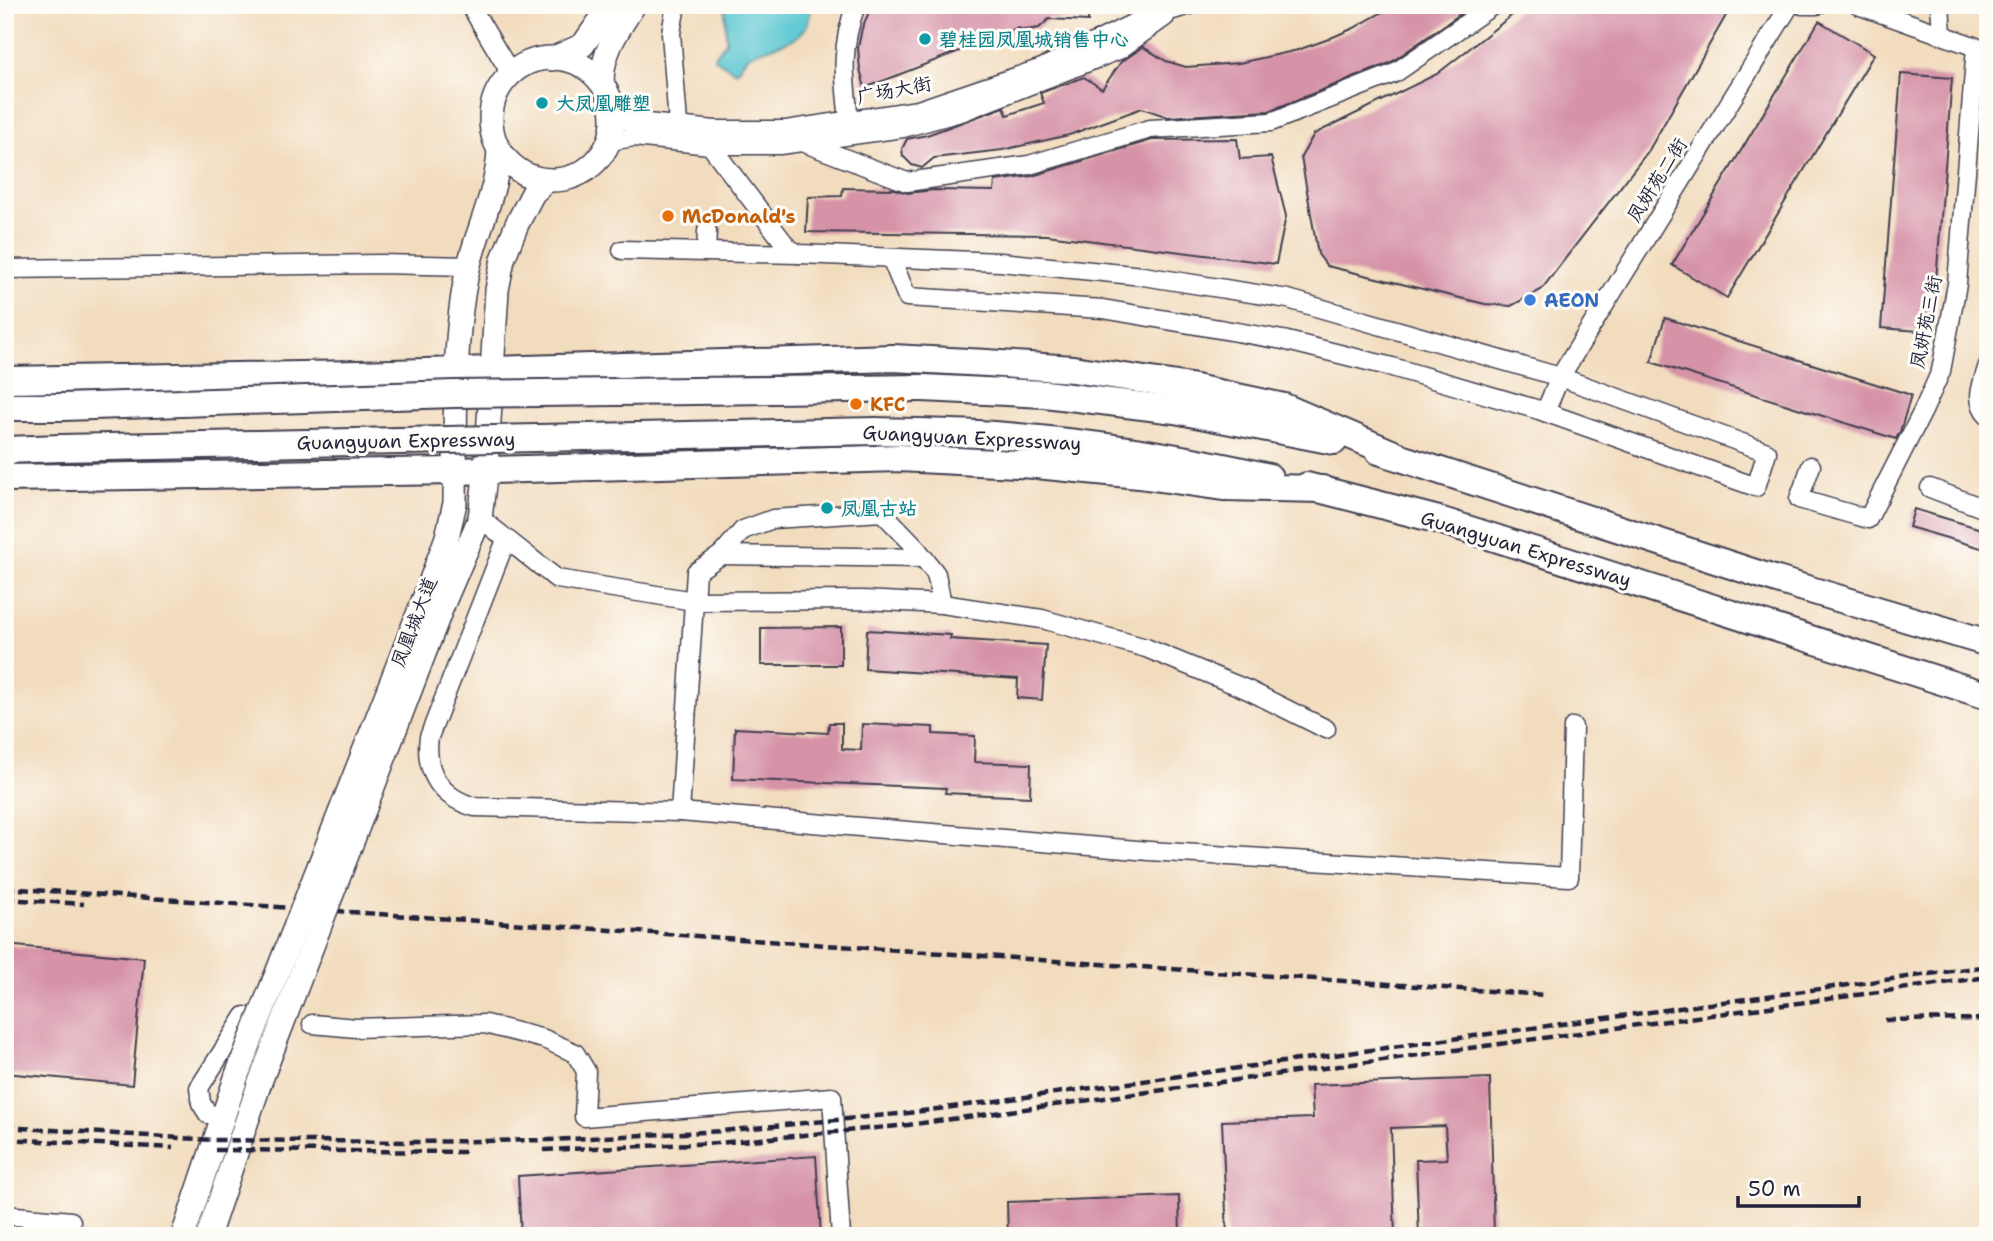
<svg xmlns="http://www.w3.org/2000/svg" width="1993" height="1241" font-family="'Shantell Sans','LXGW WenKai TC',sans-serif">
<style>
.water{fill:#5bc7d2;stroke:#3e7486;stroke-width:2}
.building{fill:#d693a8}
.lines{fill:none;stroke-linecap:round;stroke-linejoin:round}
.minor-casing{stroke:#413e4f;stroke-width:21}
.major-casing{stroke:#413e4f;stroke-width:26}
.highway-casing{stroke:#413e4f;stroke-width:30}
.minor{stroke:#fff;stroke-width:18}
.major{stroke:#fff;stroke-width:23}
.highway{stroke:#fff;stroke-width:26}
.rail{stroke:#22223b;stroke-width:4.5;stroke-dasharray:10 5;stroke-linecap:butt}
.major-bridge-casing{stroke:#413e4f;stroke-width:26;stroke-linecap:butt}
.highway-bridge-casing{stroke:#413e4f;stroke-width:30;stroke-linecap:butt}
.major-bridge{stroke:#fff;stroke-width:23}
.highway-bridge{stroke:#fff;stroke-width:26}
.culture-dot{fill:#0f9aa8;stroke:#fdfcf7;stroke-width:2.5}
.food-dot{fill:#e8710a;stroke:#fdfcf7;stroke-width:2.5}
.shop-dot{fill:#3f7fe0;stroke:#fdfcf7;stroke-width:2.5}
.labels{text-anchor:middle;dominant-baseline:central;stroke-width:6;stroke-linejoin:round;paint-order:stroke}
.culture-label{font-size:19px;font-weight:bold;fill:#0d838f;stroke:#fdfcf7;text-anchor:start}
.street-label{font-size:19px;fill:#22223b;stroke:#fdfcf7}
.food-label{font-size:19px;font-weight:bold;fill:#c56008;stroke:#fdfcf7;text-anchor:start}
.shop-label{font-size:19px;font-weight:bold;fill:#366cbe;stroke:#fdfcf7;text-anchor:start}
</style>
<rect width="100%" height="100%" fill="#fdfcf7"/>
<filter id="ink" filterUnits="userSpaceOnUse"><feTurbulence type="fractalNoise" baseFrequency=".0143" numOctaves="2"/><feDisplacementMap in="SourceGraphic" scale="14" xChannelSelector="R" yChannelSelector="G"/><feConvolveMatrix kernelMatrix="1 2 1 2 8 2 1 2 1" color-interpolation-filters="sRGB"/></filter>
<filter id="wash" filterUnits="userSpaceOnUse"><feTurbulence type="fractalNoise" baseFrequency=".00686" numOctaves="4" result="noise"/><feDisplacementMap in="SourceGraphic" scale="28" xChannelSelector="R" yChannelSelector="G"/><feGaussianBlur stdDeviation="1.57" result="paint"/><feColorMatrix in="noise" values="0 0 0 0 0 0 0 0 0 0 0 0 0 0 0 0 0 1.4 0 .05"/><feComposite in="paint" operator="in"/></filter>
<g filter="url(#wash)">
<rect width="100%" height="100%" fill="#f2dcbe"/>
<path class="water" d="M725 5H810C813 45 776 42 750 55 744 58 740 67 736 72L714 58 726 41Z"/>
<g id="blocks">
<g class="building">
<polygon points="872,5 1089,5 1088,21 1049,19 1039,28 1025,30 1018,28 865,88 860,69 858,48 862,28"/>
<polygon points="1395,5 1473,5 1390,63 1269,111 1168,117 1142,108 1069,135 1002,150 934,158 922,168 912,165 903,156 902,149 907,139 927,135 1004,107 1007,115 1044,103 1040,93 1084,77 1102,89 1121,62 1143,47 1166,61 1186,67 1239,63 1298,50 1326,40 1354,28"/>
<polygon points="1525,5 1732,5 1649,150 1541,290 1511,306 1485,304 1327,266 1318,254 1301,157 1314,134 1437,74"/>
<polygon points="1819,21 1874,54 1727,298 1672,265"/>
<polygon points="1901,74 1952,78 1932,332 1881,328"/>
<polygon points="1237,139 1240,159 1271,157 1286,216 1276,264 1047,235 806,232 808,197 842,196 843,188 894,189 908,193 934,190 994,191 995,181 1032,176 1152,140"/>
<polygon points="1665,318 1911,395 1900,432 1896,439 1651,362"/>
<polygon points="1914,509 1988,531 1988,550 1909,527"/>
<polygon points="841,627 841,665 761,665 761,628"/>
<polygon points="867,630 951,635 950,639 1046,645 1042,700 1017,698 1018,679 865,669"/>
<polygon points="829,723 842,723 842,749 861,750 862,724 933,727 933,734 975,736 974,762 1031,764 1030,797 945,793 946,788 733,779 735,728 828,733"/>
<polygon points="5,945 144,958 132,1085 5,1073"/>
<polygon points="1490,1078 1494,1236 1419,1236 1416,1160 1447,1159 1445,1126 1391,1128 1395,1236 1227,1236 1222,1121 1313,1118 1311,1085"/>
<polygon points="816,1156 821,1236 521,1236 518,1176"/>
<polygon points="1179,1196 1180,1236 1008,1236 1007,1202"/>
</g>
</g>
</g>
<g filter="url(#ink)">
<use href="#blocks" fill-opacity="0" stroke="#413e4f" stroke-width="2"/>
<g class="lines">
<g class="minor-casing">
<g id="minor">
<polyline points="470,5 511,74"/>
<polyline points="676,5 671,33 679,137"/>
<polyline points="1802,5 1817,5"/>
<polyline points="1940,5 1942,34"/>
<polyline points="612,108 628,121 715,130 786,130 918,110 1042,68 1140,20 1190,5"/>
<path d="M849 120C844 76 840 48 856 5"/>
<polyline points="610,141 634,137 710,145 780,145 903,128 964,111 1119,50 1165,17"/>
<polyline points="802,142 907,182 1029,165 1150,129 1271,122 1395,73 1493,5"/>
<polyline points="710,145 788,248 799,254 1000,262 1143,276 1288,299 1560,377 1767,452 1756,487 1539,410 1392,367 1283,340 1103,309 907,297 891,258"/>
<polyline points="622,250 799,254"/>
<polyline points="706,252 707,231"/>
<polyline points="5,269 381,264 469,266"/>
<path d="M1988 365C1983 383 1973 400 1988 415"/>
<polyline points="1545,412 1560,377 1790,5"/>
<polyline points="1811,466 1799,499 1868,519 1923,411 1941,371 1957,284 1976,47 1858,5"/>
<polyline points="1930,488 1988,510"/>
<polyline points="480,518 557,579 694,601 863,600 942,604 1042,619 1146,648 1248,690 1326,729"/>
<path d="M506 540 429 737C424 772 441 798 475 807L680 812 1149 851 1569 877 1573 727"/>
<polyline points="721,555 924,558"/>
<polyline points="680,812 696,572 721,555 743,530 773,519 882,512 913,544 936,574 942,604"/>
<polyline points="312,1024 356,1028 485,1024 544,1039 575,1053 586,1071 584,1117 832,1097 841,1236"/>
<polyline points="225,1116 208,1114 201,1103 199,1088 245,1016"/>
<polyline points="5,1215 71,1221 70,1236"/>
</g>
</g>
<g class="major-casing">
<g id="major">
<circle cx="552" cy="119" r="61"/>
<polyline points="552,59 583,45 611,5"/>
<path d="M602 83C602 52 617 31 634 5"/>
<path d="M424 599 447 537 455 503C456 430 452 344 467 273 476 231 498 192 499 149"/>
<polyline points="443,604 480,518 486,469 497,290 503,259 517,224 533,193 547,180"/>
<polyline points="183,1236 237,1075"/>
<polyline points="208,1236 260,1082"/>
</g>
</g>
<g class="highway-casing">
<g id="highway">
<polyline points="5,380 357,374 893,358 987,363 1073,369 1190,387 1284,407 1396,455"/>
<polyline points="923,388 1045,394 1175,410 1334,441"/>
<polyline points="5,407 63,407"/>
<path d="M876 431C915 432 955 432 994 435 1087 442 1179 456 1269 477"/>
<polyline points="5,450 61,448"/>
<polyline points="1379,451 1777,580 1988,643"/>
<polyline points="5,478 456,471 899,458 1036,465 1139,475 1223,487 1322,489"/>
<polyline points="1307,486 1439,520 1988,696"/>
</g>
</g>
<use href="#minor" class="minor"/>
<use href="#major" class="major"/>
<use href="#highway" class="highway"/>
<g class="rail">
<polyline points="5,888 1546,995"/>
<polyline points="5,899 84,904"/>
<polyline points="1885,1020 1988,1019"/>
<polyline points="5,1127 213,1140 411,1142 549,1140 722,1131 908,1113 1988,966"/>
<polyline points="5,1139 173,1148"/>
<polyline points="215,1150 470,1152"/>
<polyline points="544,1150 719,1143 908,1125 1988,977"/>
</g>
<g class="major-bridge-casing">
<g id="major-bridge">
<polyline points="237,1075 424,599"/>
<polyline points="260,1082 443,604"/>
</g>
</g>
<g class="highway-bridge-casing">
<g id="highway-bridge">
<polyline points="63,407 454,394 923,388"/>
<polyline points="61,448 876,431"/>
</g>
</g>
<use href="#major-bridge" class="major-bridge"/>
<use href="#highway-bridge" class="highway-bridge"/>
</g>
</g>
<g class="culture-dot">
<circle cx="925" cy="39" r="7"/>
<circle cx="542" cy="103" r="7"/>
<circle cx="827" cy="508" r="7"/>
</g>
<g class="food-dot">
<circle cx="668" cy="216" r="7"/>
<circle cx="856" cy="404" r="7"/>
</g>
<circle class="shop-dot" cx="1530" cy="300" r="7"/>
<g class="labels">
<g class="culture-label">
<text x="939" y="39">碧桂园凤凰城销售中心</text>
<text x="556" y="103">大凤凰雕塑</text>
<text x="841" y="508">凤凰古站</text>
</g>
<g class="street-label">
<text transform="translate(894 90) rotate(-11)">广场大街</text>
<text transform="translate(1657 180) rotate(-58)">凤妍苑二街</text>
<text transform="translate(1926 322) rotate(-79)">凤妍苑三街</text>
<text transform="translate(972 438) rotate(3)">Guangyuan Expressway</text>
<text transform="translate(406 441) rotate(-1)">Guangyuan Expressway</text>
<text transform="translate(1526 549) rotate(17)">Guangyuan Expressway</text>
<text transform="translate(414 622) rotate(-69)">凤凰城大道</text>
</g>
<g class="food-label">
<text x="682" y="216">McDonald's</text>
<text x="870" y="404">KFC</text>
</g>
<g class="shop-label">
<text x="1544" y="300">AEON</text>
</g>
</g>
<rect width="1993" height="1241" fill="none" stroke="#fdfcf7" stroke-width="28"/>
<path d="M1738 1196v10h121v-10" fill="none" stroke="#22223b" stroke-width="3.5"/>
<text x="1748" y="1196" font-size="21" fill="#22223b" stroke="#fdfcf7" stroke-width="5" paint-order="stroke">50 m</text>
</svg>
